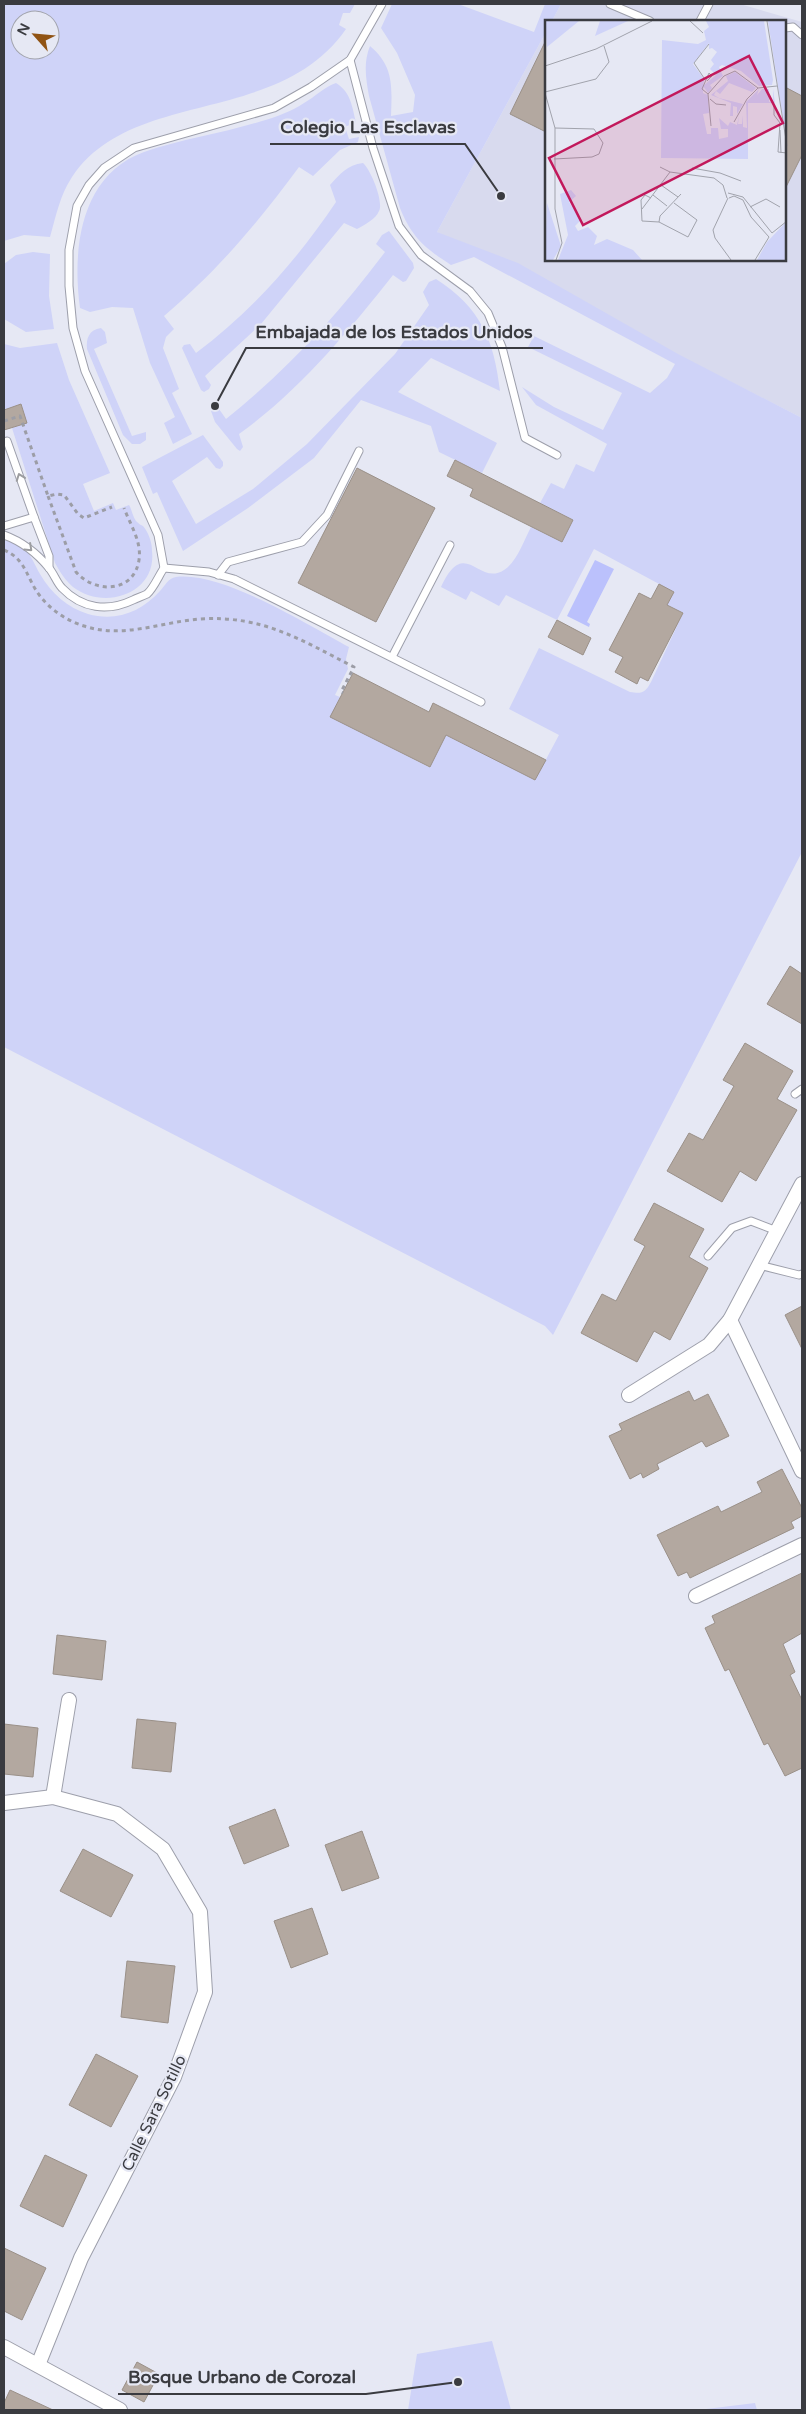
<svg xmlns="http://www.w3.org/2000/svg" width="806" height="2414" font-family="'Varela Round',sans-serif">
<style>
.built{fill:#d8daee}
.green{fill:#cfd3f8;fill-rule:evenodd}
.water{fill:#bbc1fc}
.building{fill:#b3a8a0;stroke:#9a9088}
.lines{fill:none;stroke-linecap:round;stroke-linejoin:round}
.lane-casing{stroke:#9d9fab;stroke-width:9}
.street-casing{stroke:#9d9fab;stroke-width:16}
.path{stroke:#9c9da6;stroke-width:3;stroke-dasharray:4 4;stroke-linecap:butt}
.lane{stroke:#fff;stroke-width:7}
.street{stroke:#fff;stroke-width:14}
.oneway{stroke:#9c9da0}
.labels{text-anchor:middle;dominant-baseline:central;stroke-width:4.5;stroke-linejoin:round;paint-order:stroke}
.street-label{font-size:16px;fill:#3a3b40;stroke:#e6e8f4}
.inset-road{fill:none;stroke:#a1a3ac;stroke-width:1}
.view{fill:#c2185b;fill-opacity:0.15;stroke:#c2185b;stroke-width:2.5}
.inset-edge{fill:none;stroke:#3a3b40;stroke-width:2.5}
.leader{fill:none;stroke:#3a3b40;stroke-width:2}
.callout-dot{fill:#3a3b40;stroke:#e6e8f4;stroke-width:2}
.callout-label{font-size:18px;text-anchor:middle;font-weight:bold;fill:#3a3b40;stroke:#e6e8f4;stroke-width:4.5;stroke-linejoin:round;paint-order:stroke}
</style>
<rect width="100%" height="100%" fill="#e6e8f4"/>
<polygon class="built" points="561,4 740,4 802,22 802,418 437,232 546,32 546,260 785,260 785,21 552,21"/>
<g class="green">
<path d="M4 4H355L350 13H343L339 25 346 29C278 127 132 87 72 177 60 195 56 216 50 237L24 235 4 241ZM20 20H50V50H20Z"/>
<path d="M392 4H458L534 32 545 4H561L552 21H546V32L437 232 518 263 678 354 802 418V852L553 1335 545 1326 4 1047V540C29 546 29 554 40 574 51 593 68 608 88 614 116 622 141 612 160 591 165 586 168 578 176 577 222 571 308 625 349 647L346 659 348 669 335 695 340 697 331 717 429 767 446 735 535 780 559 735 509 709 539 648 630 692C642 694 645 693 651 682L683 613 667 605 674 592 594 549 557 620 506 595 499 606 471 591 466 600 441 587C465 535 478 587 504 570 517 562 524 540 531 527L562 542 573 520 540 503 551 483 564 489 576 464 594 472 607 444 536 405 522 387 554 407 603 430 622 393 528 347 534 336 650 393 667 378 675 364 474 257 451 265C425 248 412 238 400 208L369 96C366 79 363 63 370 46 394 66 392 87 391 116L413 112 415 95 397 53 381 28Z"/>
<path d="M336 83C351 92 352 107 356 122L345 127 349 139 359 137 358 142 340 150 313 176 299 167C256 225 219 269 164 316L174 329 166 337 163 348 179 389 172 393 192 434 173 444 164 423 175 417 150 363 133 308 112 307 90 312 80 308C72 250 80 175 144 152 182 139 224 133 262 121 276 117 292 111 304 103 315 97 324 87 336 83Z"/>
<path d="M363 163C371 170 384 202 379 211 376 219 364 225 357 229L344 223 261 324 205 376 211 385 209 389 204 392 201 390 182 348 184 345 190 344 196 353C252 311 297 260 336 202L330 185C340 174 347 165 363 163Z"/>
<path d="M389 231 413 263 414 268 406 281 403 282 393 275C347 333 299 391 239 434L243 447 240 451 237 449 215 422 211 411 214 408 219 409 226 419C289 368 337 316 385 252L376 244 382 235Z"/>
<polygon points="33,252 50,254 49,296 54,329 26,332 4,319 4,264 16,255"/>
<path d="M436 279C481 308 494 340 500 391L431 358 398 392 497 443 482 473 439 452 431 426 361 400 314 458 248 508 183 551 157 492 153 494 142 467 203 435 223 462V466L220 469 216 468 207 457 172 481 196 524 253 489 307 444 395 354 429 305 423 292 429 282Z"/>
<path d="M101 328 105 332 107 343 94 349 132 436 146 432V440L140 444H132L123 435 87 349C86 338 89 330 101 328Z"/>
<path d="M57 343 69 380 110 473 83 484 94 511 113 503 116 510 129 505C132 510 133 518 137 522 139 524 141 525 143 526 149 533 152 543 152 551 157 594 104 611 73 587 65 580 60 572 55 563L12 428 26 423 21 404 4 410V344L20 348Z"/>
<polygon points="492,2341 511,2410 408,2410 417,2354"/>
<polygon points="755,2403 757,2410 698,2410"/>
</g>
<polygon class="water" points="595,560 614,569 587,622 590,624 589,627 567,616"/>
<g class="building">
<polygon points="546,40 546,132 510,114"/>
<polygon points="785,87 802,96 802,155 785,189"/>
<polygon points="21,404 27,423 4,430 4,410"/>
<polygon points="455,460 573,520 562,542 470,496 473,489 447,476"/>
<polygon points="357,468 435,508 376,622 298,583"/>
<polygon points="659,584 674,592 667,605 683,613 648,681 640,677 637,684 615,672 623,657 609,650 639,593 651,599"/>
<polygon points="557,620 591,638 583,655 548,637"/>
<polygon points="353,673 429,712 433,703 546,760 535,780 446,735 430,767 330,717"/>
<polygon points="790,966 802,974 802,1024 767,1004"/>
<polygon points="745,1043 793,1071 777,1099 797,1110 756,1181 740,1171 722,1202 667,1171 689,1133 703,1140 734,1086 723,1080"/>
<polygon points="654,1203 704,1229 689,1257 708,1268 670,1340 654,1331 637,1362 581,1333 602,1294 616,1301 645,1246 634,1240"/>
<polygon points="802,1306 802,1349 785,1315"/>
<polygon points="689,1391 694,1401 708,1394 729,1436 706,1447 702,1441 657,1464 659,1469 643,1478 641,1473 630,1479 609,1436 622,1430 619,1424"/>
<polygon points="782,1469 802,1508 802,1516 791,1522 794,1528 690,1578 687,1572 678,1576 657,1535 718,1506 721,1512 762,1492 757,1482"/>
<polygon points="802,1573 802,1633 783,1644 795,1672 790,1675 802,1700 802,1768 785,1776 768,1743 764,1745 729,1669 725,1671 705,1628 715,1623 712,1616"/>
<polygon points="57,1635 106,1641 102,1680 53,1674"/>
<polygon points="137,1719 176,1723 171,1772 132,1768"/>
<polygon points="4,1724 38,1728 33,1777 4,1774"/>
<polygon points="275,1809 289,1846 244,1864 229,1827"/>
<polygon points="362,1831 379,1878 342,1891 325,1845"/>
<polygon points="83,1849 133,1875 111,1917 60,1891"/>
<polygon points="312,1908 328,1954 291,1968 274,1921"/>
<polygon points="127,1961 175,1966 168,2023 121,2017"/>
<polygon points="96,2054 138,2076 111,2127 69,2105"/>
<polygon points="45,2155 87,2175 63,2227 20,2206"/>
<polygon points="4,2248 46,2268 22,2320 4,2311"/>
<polygon points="137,2362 159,2374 144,2402 122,2390"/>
<polygon points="10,2390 53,2410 4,2410 4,2403"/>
</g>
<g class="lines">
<g class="lane-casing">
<g id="lane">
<polyline points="610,4 650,21"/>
<polyline points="700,21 709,4"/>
<polyline points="785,28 793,27 802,35"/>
<polyline points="350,60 373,148 399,226 421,255 470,291 488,313 502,347 525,438 557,455"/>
<polyline points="4,442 7,441 34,517"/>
<polyline points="4,526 34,517 49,556 49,568"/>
<path d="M4 535C23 542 36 552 49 568 54 574 57 583 62 588 82 609 108 612 133 600 137 598 143 596 147 594 154 588 159 575 164 568L158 535 85 371 73 328 69 286V250L77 206 89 185 104 168 134 148 274 108 311 87 350 60 382 4"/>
<polyline points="164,568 209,572 234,579 481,702"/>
<polyline points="218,575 228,562 302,542 327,515 359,451"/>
<polyline points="392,657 450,545"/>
<polyline points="795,1094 802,1089"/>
<polyline points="708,1256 732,1228 751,1221 777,1231"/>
<polyline points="759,1265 799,1275 802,1274"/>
</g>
</g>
<g class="street-casing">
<g id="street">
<polyline points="730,1320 802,1471"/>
<polyline points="629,1395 709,1345 730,1320 802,1184"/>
<polyline points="696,1596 802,1545"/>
<polyline points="53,1797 69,1700"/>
<polyline points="4,1803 53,1797 117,1814 163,1849 200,1912 205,1992 174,2077 81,2258 38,2365"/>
<polyline points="4,2347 120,2410"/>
</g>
</g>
<g class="path">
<polyline points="4,421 20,416 48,496 57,494 64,495 78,514 84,518 112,507"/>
<path d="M48 496 76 572C95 594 134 593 139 560 142 542 130 524 124 508"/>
<path d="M4 550C27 560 26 578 40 596 51 610 67 621 84 626 123 639 161 622 200 619 263 615 301 640 354 667L341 692 343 693"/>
</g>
<use href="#lane" class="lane"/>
<use href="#street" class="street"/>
</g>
<defs><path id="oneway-chevron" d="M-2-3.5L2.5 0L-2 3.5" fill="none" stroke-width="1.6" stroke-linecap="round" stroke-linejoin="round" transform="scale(1.25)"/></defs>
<g class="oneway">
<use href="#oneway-chevron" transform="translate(20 477) rotate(-110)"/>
<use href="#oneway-chevron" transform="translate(29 548) rotate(43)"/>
</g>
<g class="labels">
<g class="street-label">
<text transform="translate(154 2113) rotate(-64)">Calle Sara Sotillo</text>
</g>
</g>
<g transform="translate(545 20)">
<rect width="241" height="241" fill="#e6e8f4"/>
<path d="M0 1H34L2 27ZM55 1H83L50 16ZM161 1H219L228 60 227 65 214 66 196 51 177 45 174 47 178 56 165 65 167 68 163 73 158 66 171 55 165 49 169 44 166 40 172 32 167 28 164 29V23L148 44 159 59 158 73 163 75 164 93 158 94 162 114H166V108H173L174 119 183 117V109H176L174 98 183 106 185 102 192 105 194 96 193 104H197L198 95V107L202 108 201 82 214 69 212 75 217 69H224V82L228 81V69L230 83H203V139L116 138 117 20 153 24 161 20 159 11 164 7ZM223 1H241V118ZM190 52 211 68 207 72 184 63 175 74 171 71 169 75 174 78 198 84 192 94V87L188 86V96H185L186 83 166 75 183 61 181 56ZM26 170 31 176 24 182 36 200 30 206 33 211 43 207 52 216 49 225 62 219 88 230 97 240H13L23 215 15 174ZM2 183 16 226 8 240H0ZM241 202V240H212L222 222Z" fill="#cfd3f8"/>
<path class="inset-road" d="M145 1 158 13M222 1 242 126M0 46 51 29 107 1M159 58 149 43 164 24M162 61 167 56 164 53 157 69 163 74 179 56 190 51 213 68 232 66M0 72 51 59 64 42 59 26M0 73 10 108V189L17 223 11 240M163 74 166 106M165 79 171 84 181 85M229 85V95L235 103 233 132 242 133M189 102 202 79 213 68M235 110 236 133M9 139 47 137 54 134 58 123 49 109 10 108M115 147 125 152 169 158 178 165 182 178M147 148 175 153 196 161M116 165 133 177M183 173 198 177 227 213M108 175 122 186M106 178 100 175 96 180 97 201 114 202 143 217 152 200 129 183M183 178 168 210 170 218 186 240M184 178 189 176 198 180 206 197 224 217M205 187 221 179 235 187M97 189 125 152M114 202 115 196 136 174M227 213 242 201M210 240 224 217"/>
<path class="view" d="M204 36 238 103 38 205 4 138Z"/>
<rect width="241" height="241" class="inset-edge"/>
</g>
<path class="leader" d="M501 196L465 144H270M215 406L246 348H543M458 2382L366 2394H118"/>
<g class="callout-dot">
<circle cx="501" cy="196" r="5"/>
<circle cx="215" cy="406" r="5"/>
<circle cx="458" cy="2382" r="5"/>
</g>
<g class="callout-label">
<text x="368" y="133">Colegio Las Esclavas</text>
<text x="394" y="338">Embajada de los Estados Unidos</text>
<text x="242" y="2383">Bosque Urbano de Corozal</text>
</g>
<rect width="806" height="2414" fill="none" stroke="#3a3b40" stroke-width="10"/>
<g transform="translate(35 35) rotate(297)"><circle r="24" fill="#e6e8f4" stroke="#a1a3ac"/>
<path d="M0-4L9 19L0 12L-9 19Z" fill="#905314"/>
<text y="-8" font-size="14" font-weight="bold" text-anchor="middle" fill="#3a3b40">N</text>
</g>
</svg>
